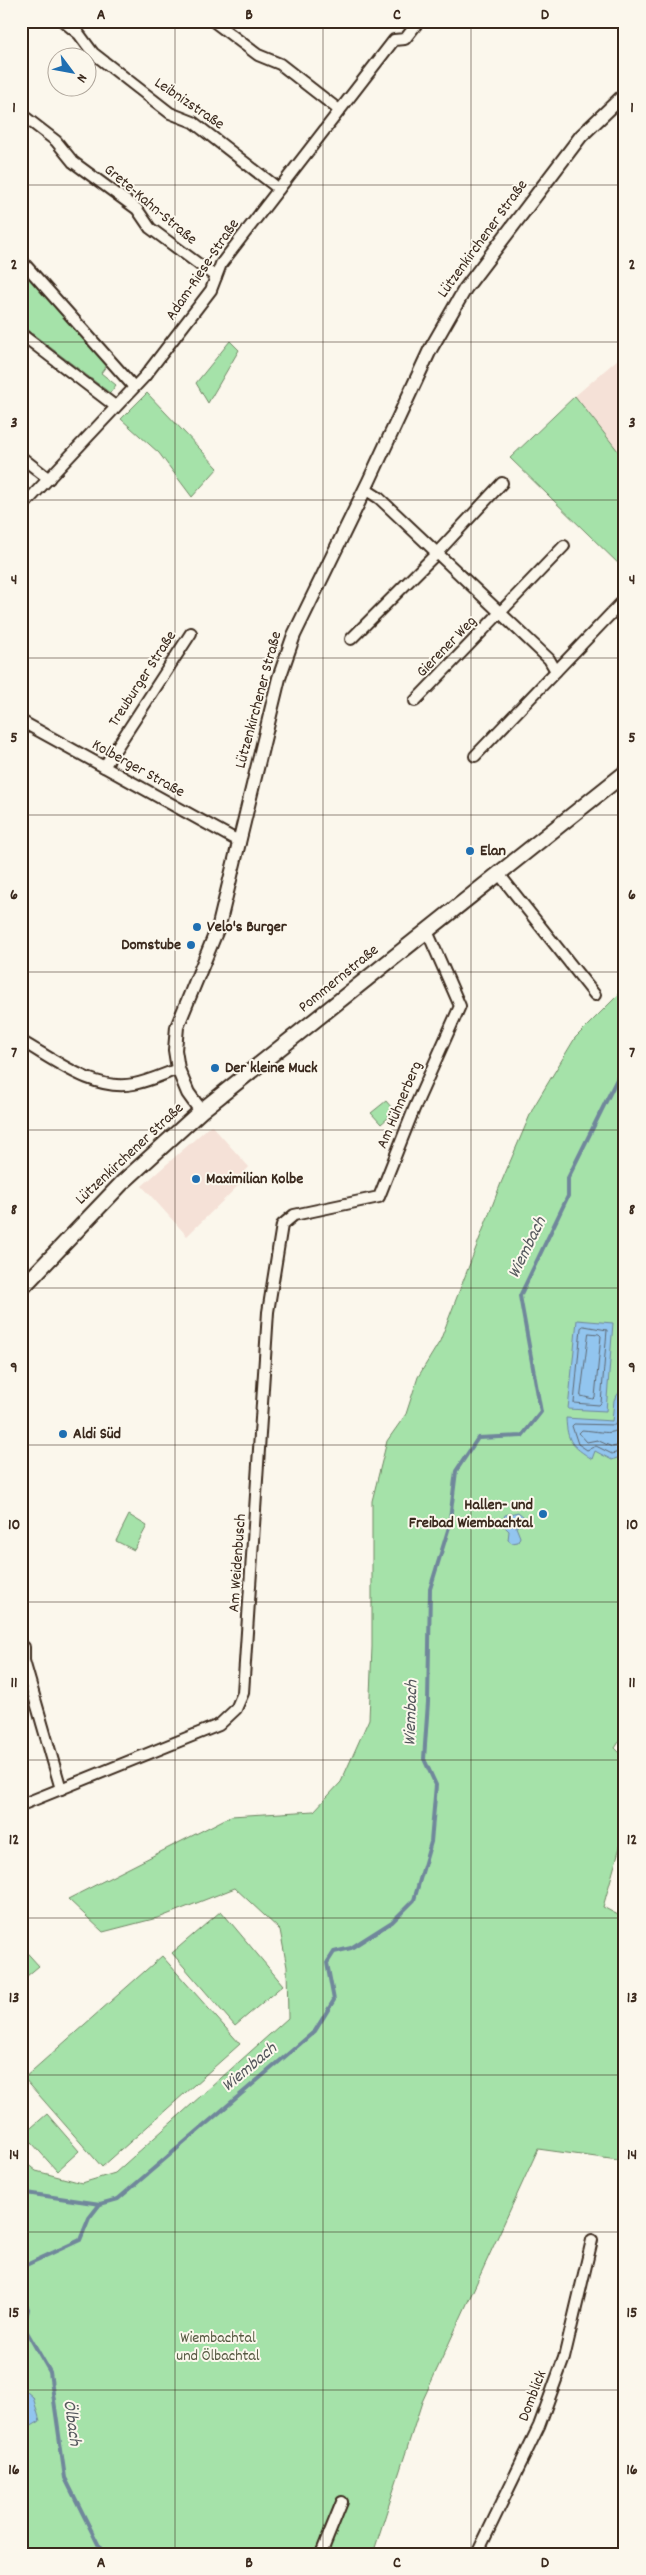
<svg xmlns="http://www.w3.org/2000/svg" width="646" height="2575" font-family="Dekko,sans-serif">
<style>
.built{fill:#f5e1d7}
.green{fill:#a5e2a9;stroke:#708664}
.water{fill:#92c5ef;stroke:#6f879b}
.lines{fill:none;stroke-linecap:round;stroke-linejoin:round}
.shore{stroke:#5e6872;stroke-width:1}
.stream{stroke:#6f879b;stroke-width:4}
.minor-casing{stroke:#3b2a1e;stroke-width:14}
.tertiary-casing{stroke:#3b2a1e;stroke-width:16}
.secondary-casing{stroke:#3b2a1e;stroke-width:18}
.minor{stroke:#fbf7ec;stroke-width:10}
.tertiary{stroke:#fbf7ec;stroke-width:12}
.secondary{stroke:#fbf7ec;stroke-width:14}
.grid{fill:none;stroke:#3b2a1e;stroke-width:1;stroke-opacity:0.55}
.poi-dot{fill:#1f6fb2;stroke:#fbf7ec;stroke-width:2}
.labels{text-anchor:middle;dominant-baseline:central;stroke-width:4;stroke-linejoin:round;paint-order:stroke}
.street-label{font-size:16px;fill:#3b2a1e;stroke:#fbf7ec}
.poi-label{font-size:16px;font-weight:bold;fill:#3b2a1e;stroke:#fbf7ec;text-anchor:start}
.park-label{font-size:16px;fill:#565841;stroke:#fbf7ec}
.water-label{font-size:18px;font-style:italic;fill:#55585d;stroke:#fbf7ec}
.neatline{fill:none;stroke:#3b2a1e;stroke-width:2}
.grid-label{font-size:16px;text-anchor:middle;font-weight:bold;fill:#3b2a1e}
</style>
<rect width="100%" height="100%" fill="#fbf7ec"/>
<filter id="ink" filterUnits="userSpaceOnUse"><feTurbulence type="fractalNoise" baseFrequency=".02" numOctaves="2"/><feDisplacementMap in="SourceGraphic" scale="10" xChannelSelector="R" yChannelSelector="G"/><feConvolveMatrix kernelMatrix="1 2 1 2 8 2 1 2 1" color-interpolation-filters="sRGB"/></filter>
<g filter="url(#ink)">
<g class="built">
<polygon points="625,353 625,460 575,396"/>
<polygon points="211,1125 249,1167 240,1177 243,1181 187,1236 142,1186"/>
</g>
<g class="green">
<polygon points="21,268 107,365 101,373 116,385 110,393 21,325"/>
<polygon points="230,341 239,350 208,403 196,383"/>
<polygon points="147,393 218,468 192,497 159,453 121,419"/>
<polygon points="575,396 625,460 625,570 510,458"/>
<polygon points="625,992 625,1733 615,1748 625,1758 625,1829 603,1907 620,1916 625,1910 625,2161 538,2149 422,2402 373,2554 21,2554 21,2159 36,2171 82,2183 115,2173 288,2018 287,1967 280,1930 235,1888 161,1917 103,1932 68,1899 231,1816 314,1811 341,1782 369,1719 372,1647 372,1501 387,1441 406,1414 418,1377 440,1341 501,1183 533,1108 575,1038 619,994"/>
<polygon points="386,1101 392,1108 388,1118 381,1124 371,1113"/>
<polygon points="129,1515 147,1526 134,1550 116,1541"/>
<polygon points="221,1911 283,1985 235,2026 172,1953"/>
<polygon points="21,1946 39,1966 21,1981"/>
<polygon points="162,1956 240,2044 102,2167 24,2078"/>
<polygon points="47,2114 79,2151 57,2171 24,2134"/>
</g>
<g class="water">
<polygon points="577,1320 613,1323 606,1411 568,1409"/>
<path d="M622 1388H625V1455L612 1460 595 1451 592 1459C572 1446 567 1442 566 1418L612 1421 614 1400Z"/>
<polygon points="518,1512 523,1516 524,1522 516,1527 520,1537 518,1542 512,1543 508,1540 509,1531 504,1526 503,1520 505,1515"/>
<polygon points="21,2387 33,2397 40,2421 21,2432"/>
</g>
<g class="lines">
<g class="shore">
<polygon points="584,1326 607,1330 601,1403 599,1405 574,1403 581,1328"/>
<polygon points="589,1333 599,1334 601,1336 595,1397 593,1399 581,1396"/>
<path d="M625 1393C614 1401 622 1415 615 1425L574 1424 572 1426 578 1444 587 1450 596 1446 612 1454 625 1450"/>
<path d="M625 1406C622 1441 611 1432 582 1430L579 1433 587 1442 597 1440 612 1447 625 1444"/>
</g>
<g class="stream">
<polyline points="21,2189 26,2193 100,2204 118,2199 315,2031 334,2000 327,1963 334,1952 351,1948 392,1922 414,1900 431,1842 436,1785 424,1759 428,1702 430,1589 449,1527 456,1471 478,1438 522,1436 541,1412 520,1296 568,1196 568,1178 625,1063"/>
<polyline points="21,2270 24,2266 80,2240 89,2218 100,2204"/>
<polyline points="21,2296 28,2309 24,2327 50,2372 65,2478 103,2554"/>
</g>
<g class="minor-casing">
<g id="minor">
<polyline points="63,21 79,34 93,53 170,113 193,122 279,189"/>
<polyline points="213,21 258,55 280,64 339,110"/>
<polyline points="21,114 56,141 73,162 137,209 150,228 216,277"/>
<polyline points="21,260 133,386"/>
<polyline points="21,334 115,406"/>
<polyline points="21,457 49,479"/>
<polyline points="365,489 379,498 549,659 556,671"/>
<polyline points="21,508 145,376 211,290 221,264 394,40 405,39 419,21"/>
<polyline points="351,639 436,554 502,483"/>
<polyline points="415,701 564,546"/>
<polyline points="21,721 240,842"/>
<polyline points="475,756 625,599"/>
<polyline points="104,767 191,633"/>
<polyline points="499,874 595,995"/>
<path d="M21 1041C55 1060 94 1092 134 1084 149 1081 164 1074 178 1069"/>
<polyline points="24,1647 24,1661 61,1789"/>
<polyline points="21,1805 219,1725 236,1709 243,1693 268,1312 282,1225 294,1215 379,1197 414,1109 460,1006 427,931"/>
<polyline points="321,2554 342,2502"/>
<polyline points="477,2554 539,2426 564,2358 592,2240"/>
</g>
</g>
<g class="tertiary-casing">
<polyline id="tertiary" points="201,1111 188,1093 178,1069 175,1050 177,1027 219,925 279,678 294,635 369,481 430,350 465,289 581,136 625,94"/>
</g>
<g class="secondary-casing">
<polyline id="secondary" points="21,1289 122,1183 201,1111 625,773"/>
</g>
<use href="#minor" class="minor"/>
<use href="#tertiary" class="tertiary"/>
<use href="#secondary" class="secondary"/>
</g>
</g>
<path class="grid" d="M175 21V2554M323 21V2554M471 21V2554M21 185H625M21 342H625M21 500H625M21 658H625M21 815H625M21 972H625M21 1130H625M21 1288H625M21 1445H625M21 1602H625M21 1760H625M21 1918H625M21 2075H625M21 2232H625M21 2390H625"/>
<g class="poi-dot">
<circle cx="470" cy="851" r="5"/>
<circle cx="197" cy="927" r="5"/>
<circle cx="191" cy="945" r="5"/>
<circle cx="215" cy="1068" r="5"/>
<circle cx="196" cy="1179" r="5"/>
<circle cx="63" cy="1434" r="5"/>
<circle cx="543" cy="1514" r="5"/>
</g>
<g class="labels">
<g class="street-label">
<text transform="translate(189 104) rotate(34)">Leibnizstraße</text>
<text transform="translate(150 205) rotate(40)">Grete-Kahn-Straße</text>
<text transform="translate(483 239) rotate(-54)">Lützenkirchener Straße</text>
<text transform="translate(203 270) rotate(-56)">Adam-Riese-Straße</text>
<text transform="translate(447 647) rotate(-46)">Gierener Weg</text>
<text transform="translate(143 679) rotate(-57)">Treuburger Straße</text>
<text transform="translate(259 700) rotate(-75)">Lützenkirchener Straße</text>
<text transform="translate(138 769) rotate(29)">Kolberger Straße</text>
<text transform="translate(339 979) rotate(-39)">Pommernstraße</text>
<text transform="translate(400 1105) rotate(-67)">Am Hühnerberg</text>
<text transform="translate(130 1154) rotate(-43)">Lützenkirchener Straße</text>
<text transform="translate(238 1563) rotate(-86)">Am Weidenbusch</text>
<text transform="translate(533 2396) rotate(-69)">Domblick</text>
</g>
<g class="poi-label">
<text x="480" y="851">Elan</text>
<text x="207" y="927">Velo's Burger</text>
<text x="181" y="945" text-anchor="end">Domstube</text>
<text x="225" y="1068">Der kleine Muck</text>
<text x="206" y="1179">Maximilian Kolbe</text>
<text x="73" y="1434">Aldi Süd</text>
<text x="533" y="1505" text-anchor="end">Hallen- und<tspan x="533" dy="18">Freibad Wiembachtal</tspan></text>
</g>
<g class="park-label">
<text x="218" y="2338">Wiembachtal<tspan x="218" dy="18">und Ölbachtal</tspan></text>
</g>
<g class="water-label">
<text transform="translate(528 1248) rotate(-64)">Wiembach</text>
<text transform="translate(412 1713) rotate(-88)">Wiembach</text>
<text transform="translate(250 2068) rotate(-40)">Wiembach</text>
<text transform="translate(71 2423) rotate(82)">Ölbach</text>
</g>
</g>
<rect width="646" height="2575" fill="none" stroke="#fbf7ec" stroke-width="55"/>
<g transform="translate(72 72) rotate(122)"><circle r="24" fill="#fbf7ec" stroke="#aea59a"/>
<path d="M0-4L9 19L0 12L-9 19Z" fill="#1f6fb2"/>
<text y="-8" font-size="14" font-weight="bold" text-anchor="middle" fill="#3b2a1e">N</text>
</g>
<rect x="28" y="28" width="590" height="2520" class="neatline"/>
<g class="grid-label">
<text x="101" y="19">A</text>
<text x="249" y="19">B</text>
<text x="397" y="19">C</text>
<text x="545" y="19">D</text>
<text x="14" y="112">1</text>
<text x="632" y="112">1</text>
<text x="14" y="269">2</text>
<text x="632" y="269">2</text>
<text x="14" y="427">3</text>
<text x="632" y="427">3</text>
<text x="14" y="584">4</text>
<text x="632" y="584">4</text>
<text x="14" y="742">5</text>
<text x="632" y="742">5</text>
<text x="14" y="899">6</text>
<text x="632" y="899">6</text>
<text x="14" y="1057">7</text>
<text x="632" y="1057">7</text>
<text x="14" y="1214">8</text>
<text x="632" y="1214">8</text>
<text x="14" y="1372">9</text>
<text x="632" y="1372">9</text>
<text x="14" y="1529">10</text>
<text x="632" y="1529">10</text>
<text x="14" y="1687">11</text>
<text x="632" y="1687">11</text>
<text x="14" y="1844">12</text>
<text x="632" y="1844">12</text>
<text x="14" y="2002">13</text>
<text x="632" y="2002">13</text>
<text x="14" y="2159">14</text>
<text x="632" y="2159">14</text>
<text x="14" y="2317">15</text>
<text x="632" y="2317">15</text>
<text x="14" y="2474">16</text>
<text x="632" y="2474">16</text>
<text x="101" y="2567">A</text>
<text x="249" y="2567">B</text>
<text x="397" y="2567">C</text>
<text x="545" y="2567">D</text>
</g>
</svg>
